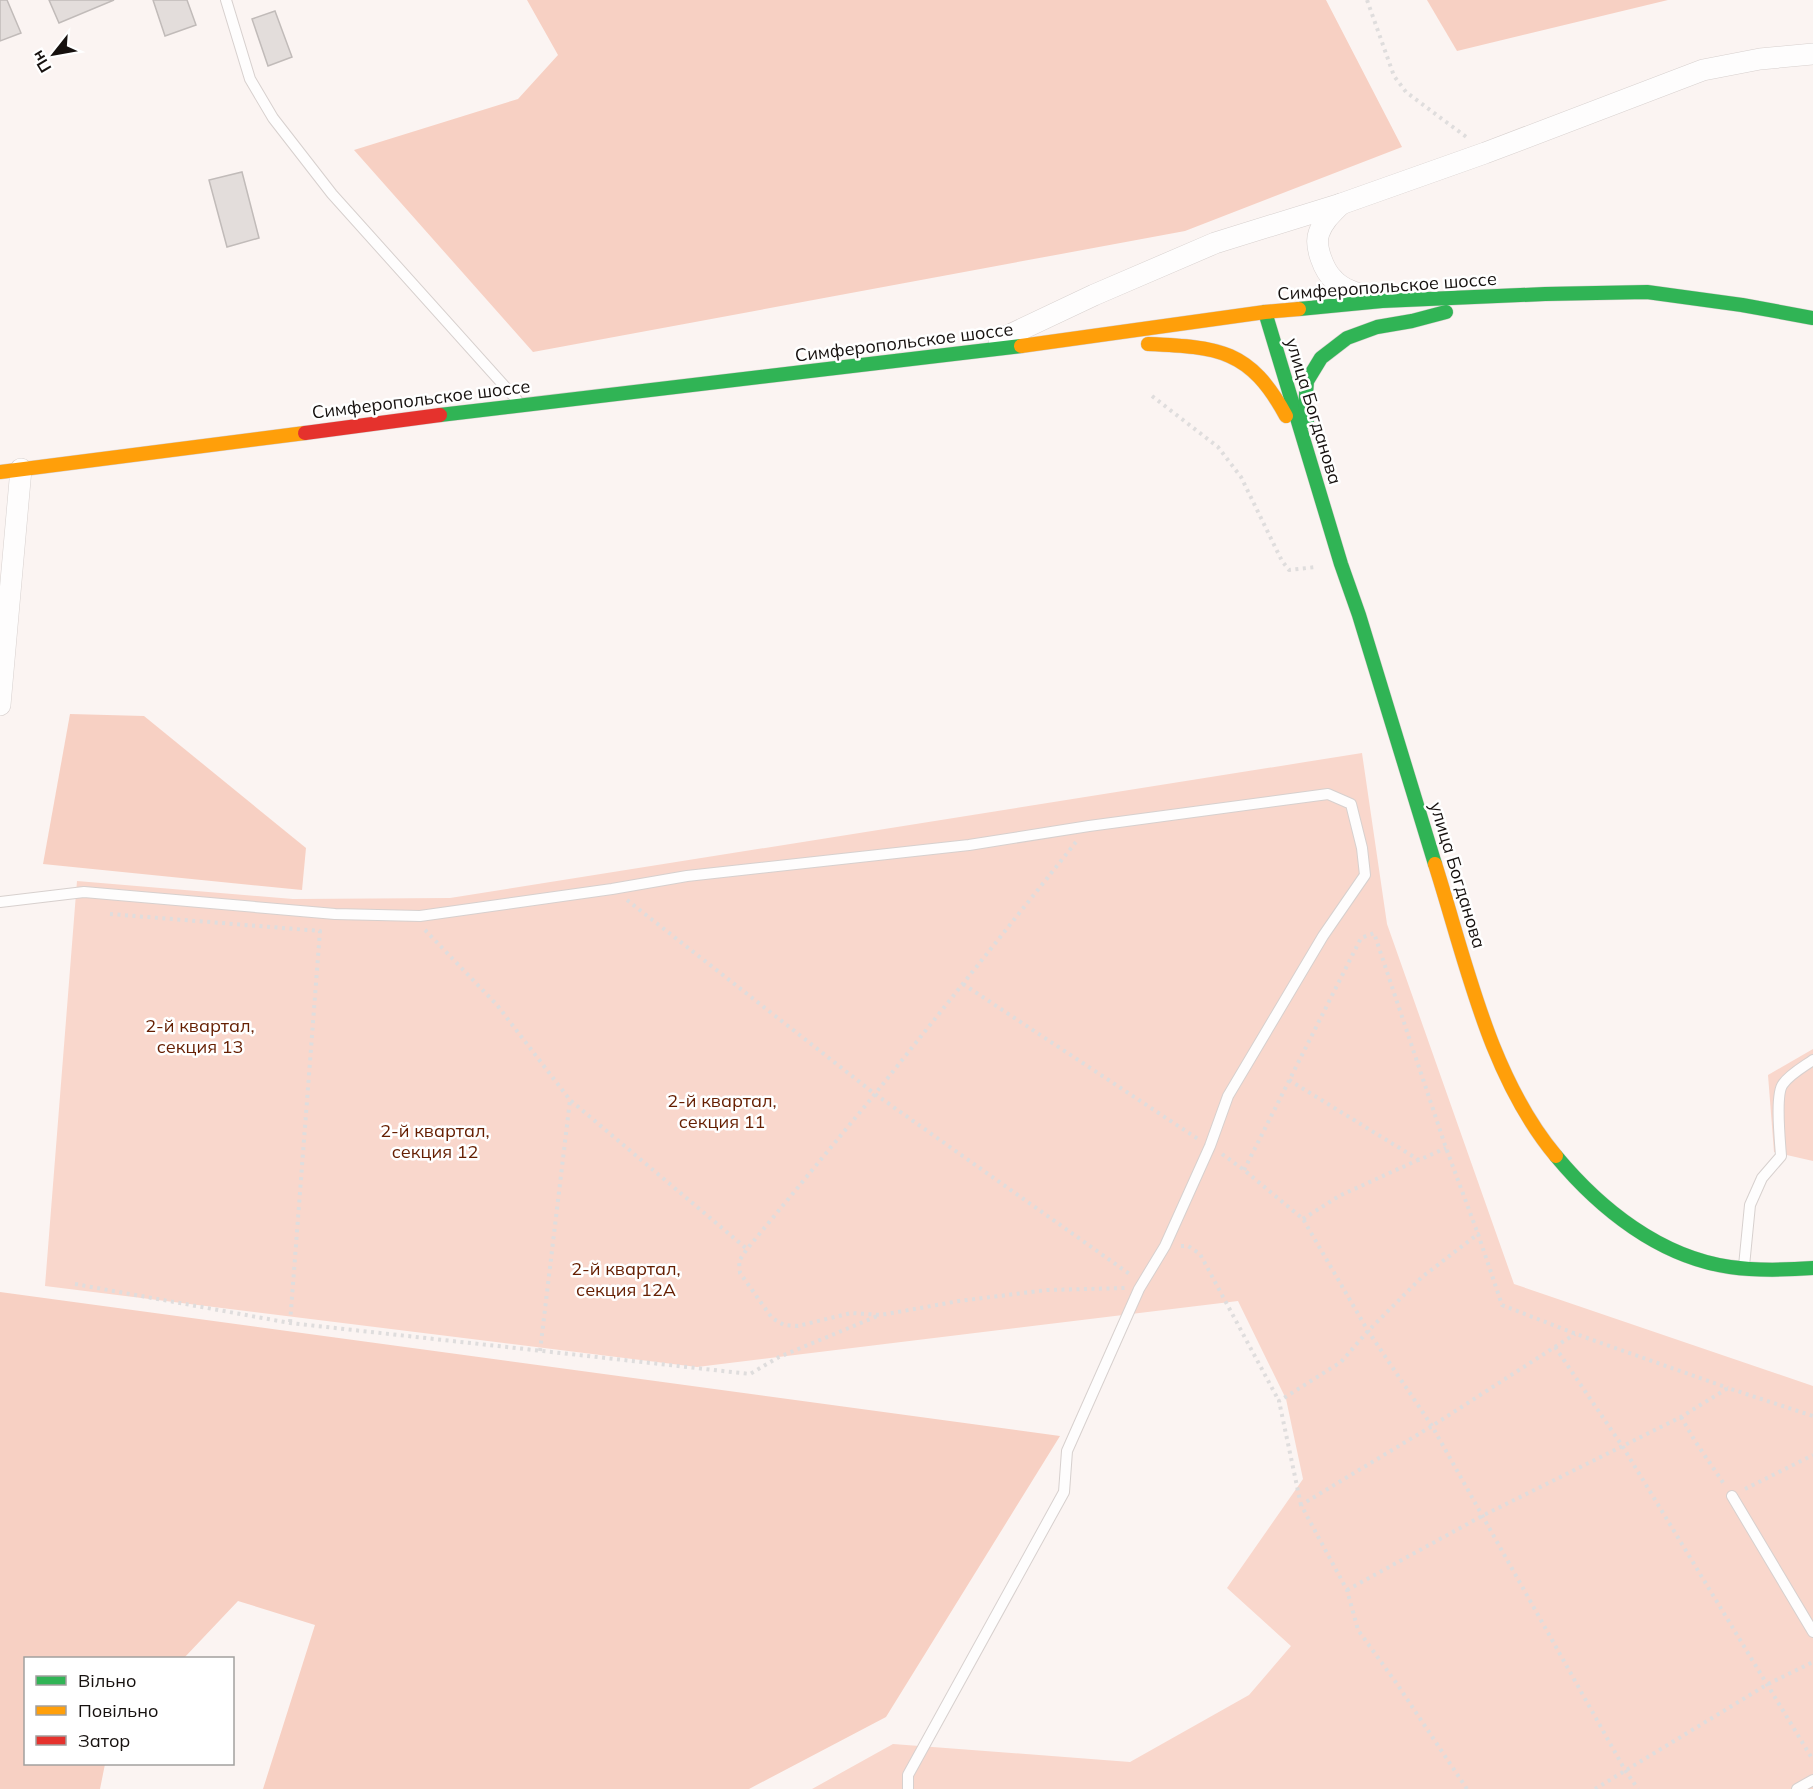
<svg xmlns="http://www.w3.org/2000/svg" width="1813" height="1789" font-family="Mulish,sans-serif">
<style>
.green{fill:#f9d7cc}
.forest{fill:#f7d0c3}
.building{fill:#e3dddb;stroke:#c1bbb9;stroke-width:1.5}
.lines{fill:none;stroke-linecap:round;stroke-linejoin:round}
.lane-casing{stroke:#d7d0ce;stroke-width:12}
.street-casing{stroke:#d7d0ce;stroke-width:22}
.fast-casing{stroke:#d7d0ce;stroke-width:15}
.slow-casing{stroke:#d7d0ce;stroke-width:15}
.jam-casing{stroke:#d7d0ce;stroke-width:15}
.path{stroke:#dfdddd;stroke-width:4;stroke-dasharray:3 4.5;stroke-linecap:butt}
.lane{stroke:#fefdfd;stroke-width:10}
.street{stroke:#fefdfd;stroke-width:21}
.fast{stroke:#30b455;stroke-width:14}
.slow{stroke:#ff9f0a;stroke-width:14}
.jam{stroke:#e5322d;stroke-width:14}
.labels{text-anchor:middle;dominant-baseline:central;stroke-width:5;stroke-linejoin:round;paint-order:stroke}
.street-label{font-size:18px;fill:#16110f;stroke:#fff}
.park-label{font-size:18px;fill:#651e01;stroke:#fff}
</style>
<rect width="100%" height="100%" fill="#fbf4f2"/>
<g class="green">
<polygon points="1362,753 1387,924 1514,1284 1813,1386 1813,1789 812,1789 893,1744 1130,1762 1249,1695 1291,1646 1227,1588 1303,1479 1286,1399 1238,1301 697,1367 45,1286 77,881 293,899 450,898"/>
<polygon points="1813,1049 1813,1161 1774,1152 1768,1075"/>
</g>
<g class="forest">
<polygon points="527,0 1326,0 1402,147 1185,231 533,352 354,150 518,99 558,55"/>
<polygon points="1427,0 1668,0 1457,51"/>
<polygon points="70,714 144,716 306,848 302,890 43,864"/>
<polygon points="0,1292 1060,1436 886,1717 749,1789 263,1789 315,1625 238,1601 184,1658 26,1658 26,1764 105,1764 100,1789 0,1789"/>
</g>
<g class="building">
<polygon points="0,0 7,0 21,33 0,41"/>
<polygon points="49,0 114,0 59,23"/>
<polygon points="153,0 187,0 196,25 165,36"/>
<polygon points="275,11 292,57 268,66 252,19"/>
<polygon points="242,172 259,238 227,247 209,180"/>
</g>
<g class="lines">
<g class="lane-casing">
<g id="lane">
<polyline points="226,0 250,79 273,118 332,194 517,400"/>
<polyline points="0,902 84,892 335,914 420,916 612,889 687,876 969,845 1089,826 1328,794 1351,804 1362,848 1365,875 1323,936 1228,1096 1210,1146 1165,1246 1139,1289 1067,1451 1064,1492 908,1775 908,1789"/>
<path d="M1744 1266 1750 1205 1762 1178 1781 1156C1780 1141 1775 1094 1783 1084 1790 1074 1803 1067 1813 1060"/>
<polyline points="1732,1496 1813,1632"/>
<polyline points="1797,1789 1813,1780"/>
</g>
</g>
<g class="street-casing">
<g id="street">
<path d="M1341 204C1332 213 1323 221 1319 233 1314 246 1324 271 1334 280 1343 290 1359 294 1372 298"/>
<polyline points="999,340 1094,295 1215,243 1341,204 1485,153 1703,70 1760,59 1813,54"/>
<polyline points="0,705 21,469"/>
</g>
</g>
<g class="fast-casing">
<g id="fast">
<polyline points="1299,309 1382,301 1545,294 1647,292 1742,305 1813,318"/>
<polyline points="1265,312 1341,564 1359,615 1435,864"/>
<polyline points="440,415 1021,346"/>
<polyline points="1307,422 1305,408 1307,381 1321,358 1347,338 1377,327 1412,321 1446,312"/>
<path d="M1556 1156C1600 1209 1660 1257 1730 1267 1758 1271 1786 1270 1813 1268"/>
</g>
</g>
<g class="slow-casing">
<g id="slow">
<path d="M1148 344C1218 347 1250 349 1286 416"/>
<polyline points="1021,346 1265,312 1299,309"/>
<polyline points="0,472 305,433"/>
<path d="M1435 864C1466 961 1489 1076 1556 1156"/>
</g>
</g>
<g class="jam-casing">
<polyline id="jam" points="305,433 440,415"/>
</g>
<g class="path">
<polyline points="1367,0 1394,76 1406,92 1469,139"/>
<polyline points="1152,396 1218,447 1241,477 1282,561 1289,570 1316,567"/>
<polyline points="1076,842 875,1094 747,1249 739,1261 740,1273 772,1318 784,1325 798,1326 851,1313 881,1315 959,1301 1047,1290 1126,1288"/>
<polyline points="627,900 875,1094 1131,1275"/>
<polyline points="110,914 320,931 290,1323"/>
<polyline points="425,930 497,1005 570,1100 747,1249"/>
<polyline points="963,984 1198,1139"/>
<polyline points="1289,1080 1419,1160 1446,1148"/>
<polyline points="1222,1154 1244,1170 1303,1219 1368,1331 1432,1426 1625,1770 1638,1789"/>
<polyline points="1244,1170 1361,938 1374,933 1446,1148 1478,1234"/>
<polyline points="1303,1219 1339,1196 1418,1160"/>
<polyline points="1181,1246 1188,1246 1200,1254 1279,1401"/>
<polyline points="75,1284 290,1323 750,1374 779,1357 880,1315"/>
<polyline points="1555,1347 1623,1447 1813,1760"/>
<polyline points="540,1351 570,1100"/>
<polyline points="1681,1417 1695,1441 1724,1484"/>
<polyline points="1745,1489 1813,1455"/>
<polyline points="1301,1505 1279,1401 1341,1362 1368,1331 1422,1277 1478,1234 1502,1305 1576,1334 1728,1388"/>
<polyline points="1347,1590 1482,1516 1681,1417 1728,1388 1813,1416"/>
<polyline points="1467,1789 1397,1684 1358,1630 1347,1590 1301,1505 1432,1426 1575,1334"/>
<polyline points="1595,1789 1768,1684 1813,1662"/>
</g>
<use href="#lane" class="lane"/>
<use href="#street" class="street"/>
<use href="#fast" class="fast"/>
<use href="#slow" class="slow"/>
<use href="#jam" class="jam"/>
</g>
<g class="labels">
<g class="street-label">
<text transform="translate(1387 286) rotate(-4)">Симферопольское шоссе</text>
<text transform="translate(904 342) rotate(-7)">Симферопольское шоссе</text>
<text transform="translate(421 399) rotate(-7)">Симферопольское шоссе</text>
<text transform="translate(1314 411) rotate(73)">улица Богданова</text>
<text transform="translate(1458 875) rotate(73)">улица Богданова</text>
</g>
<g class="park-label">
<text x="200" y="1025">2-й квартал,<tspan x="200" dy="21">секция 13</tspan></text>
<text x="722" y="1100">2-й квартал,<tspan x="722" dy="21">секция 11</tspan></text>
<text x="435" y="1130">2-й квартал,<tspan x="435" dy="21">секция 12</tspan></text>
<text x="626" y="1268">2-й квартал,<tspan x="626" dy="21">секция 12А</tspan></text>
</g>
</g>
<rect x="24" y="1657" width="210" height="108" fill="#ffffff" stroke="#a2a09f" stroke-width="1.5"/>
<rect x="36" y="1676" width="30" height="9" fill="#30b455" stroke="#a2a09f" stroke-width="1.5"/>
<text x="78" y="1687" font-size="18" fill="#16110f">Вільно</text>
<rect x="36" y="1706" width="30" height="9" fill="#ff9f0a" stroke="#a2a09f" stroke-width="1.5"/>
<text x="78" y="1717" font-size="18" fill="#16110f">Повільно</text>
<rect x="36" y="1736" width="30" height="9" fill="#e5322d" stroke="#a2a09f" stroke-width="1.5"/>
<text x="78" y="1747" font-size="18" fill="#16110f">Затор</text>
<g transform="translate(54 54) rotate(239)" stroke="#ffffff" stroke-width="4.5" paint-order="stroke">
<path d="M0-4.5L10 22L0 15L-10 22Z" fill="#16110f"/>
<text y="-9" font-size="16" font-weight="bold" text-anchor="middle" fill="#16110f">Пн</text>
</g>
</svg>
